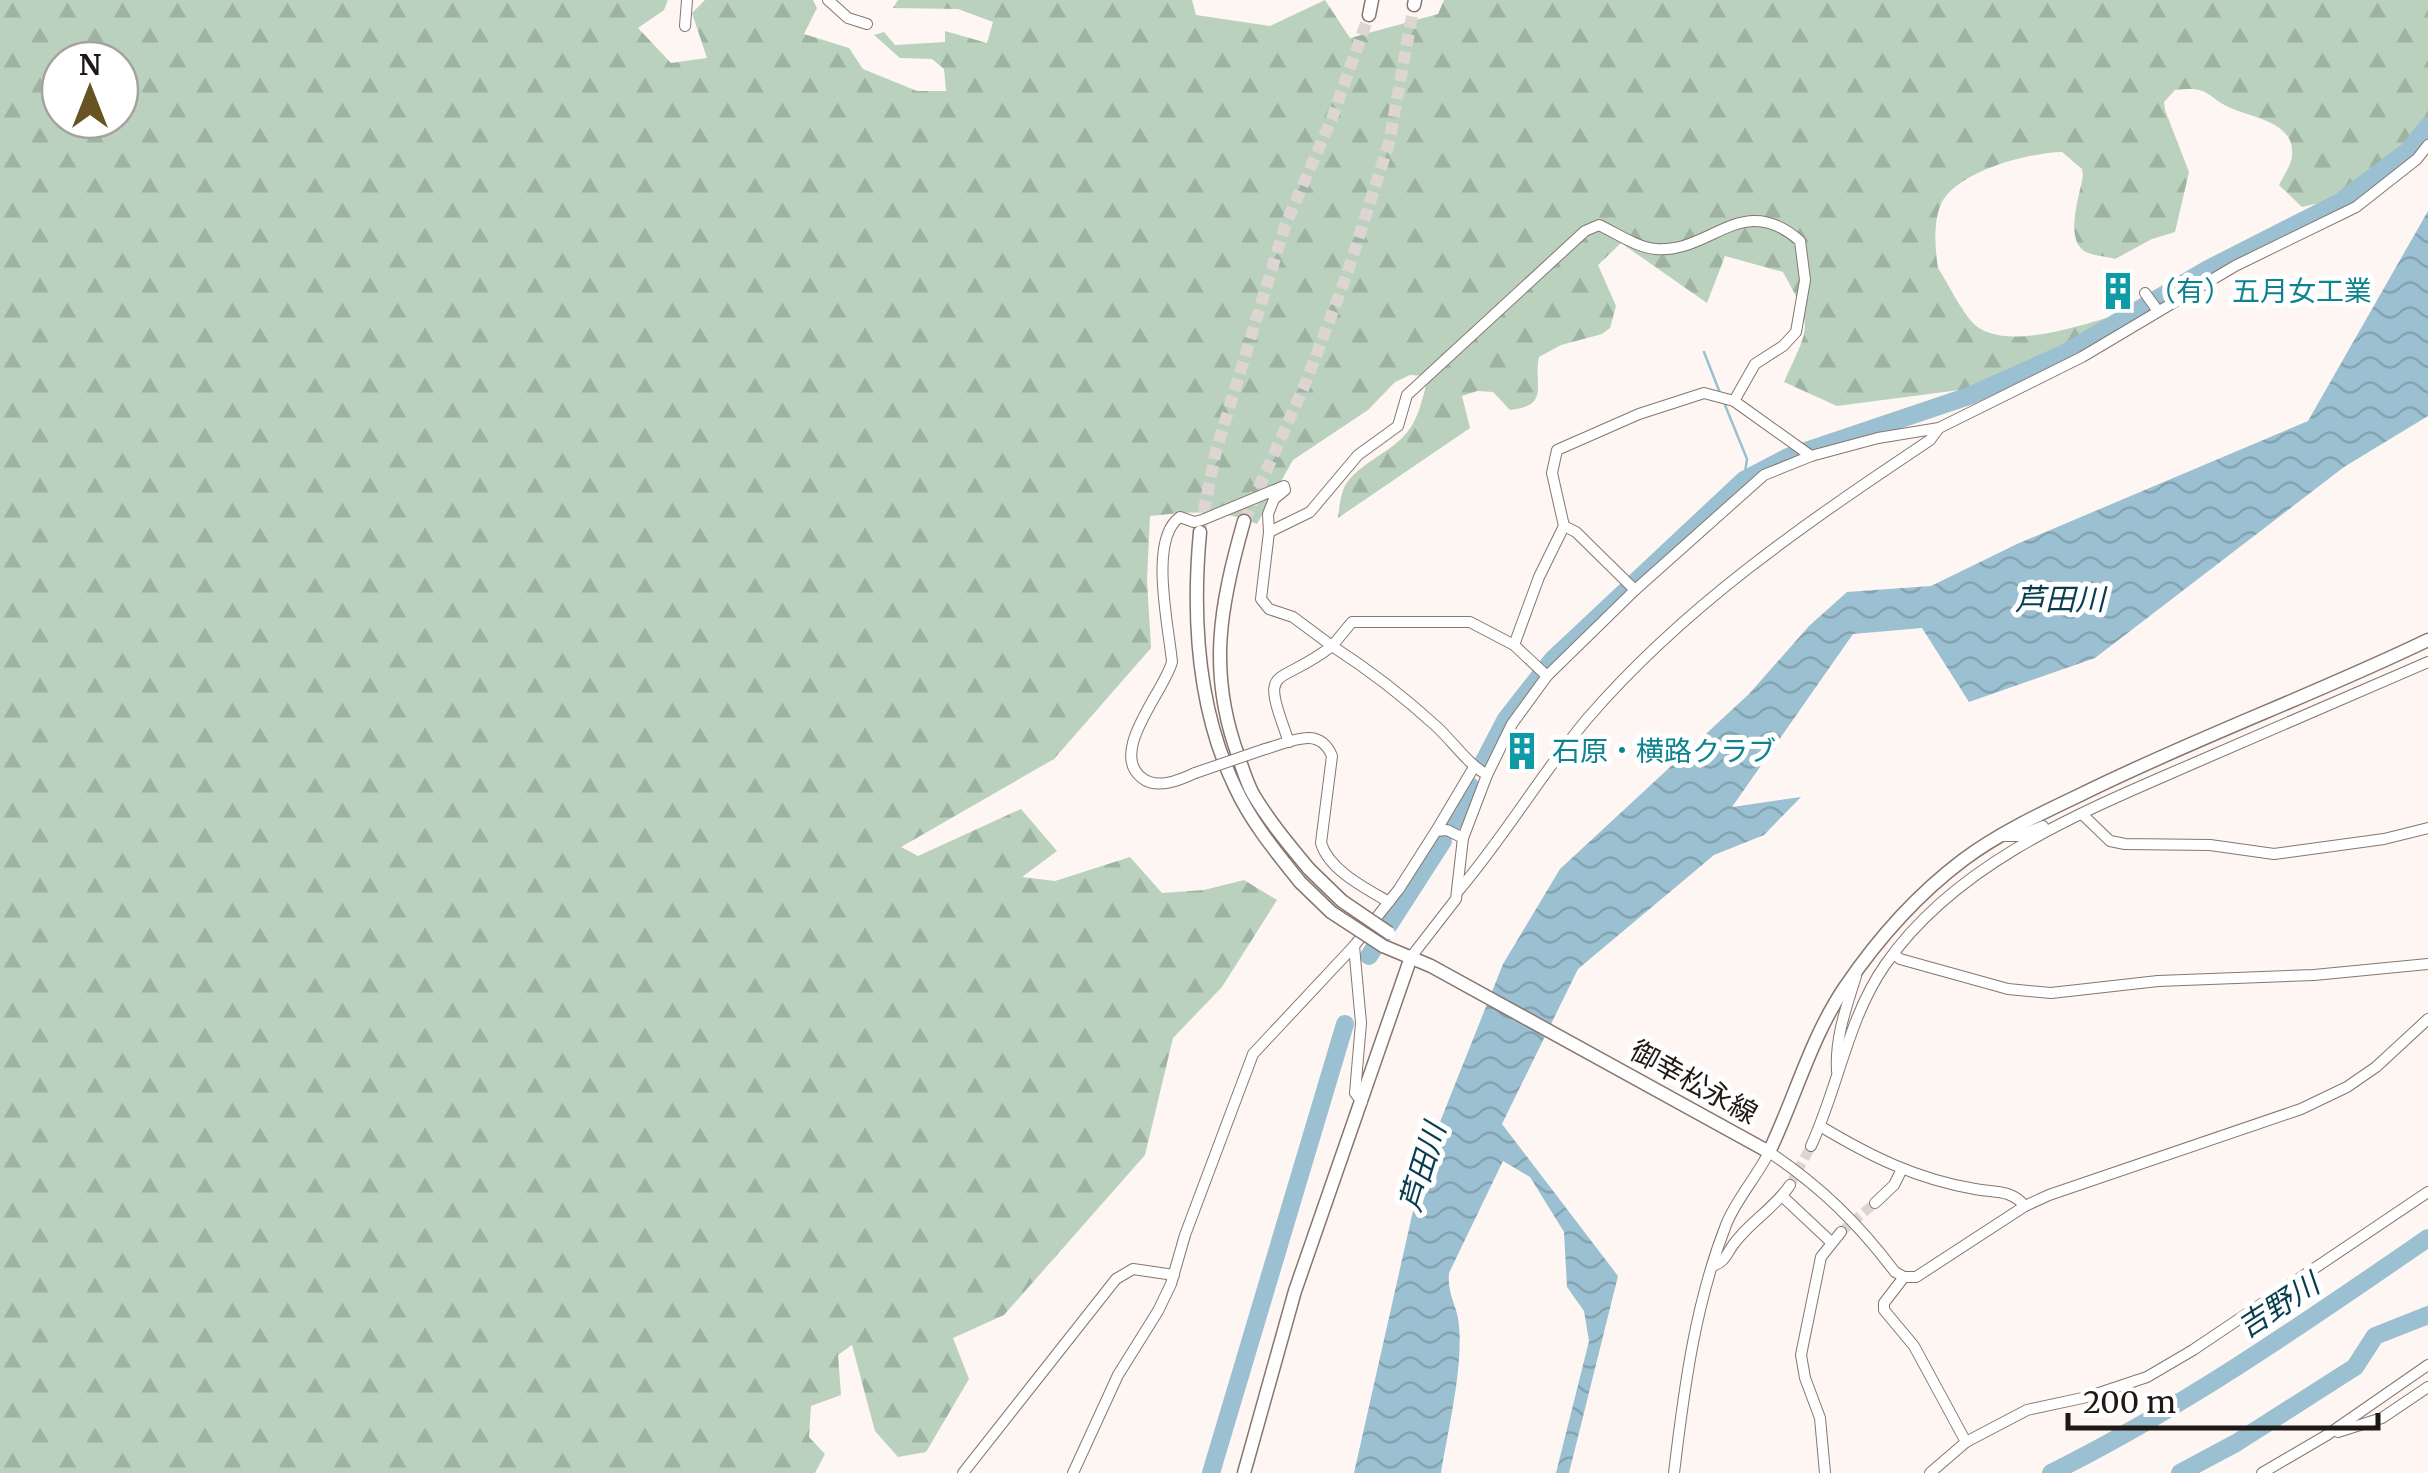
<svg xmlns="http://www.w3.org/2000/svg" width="2428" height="1473" font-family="Merriweather,'Noto Sans JP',serif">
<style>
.forest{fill:url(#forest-firs);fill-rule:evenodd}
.water{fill:url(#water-waves)}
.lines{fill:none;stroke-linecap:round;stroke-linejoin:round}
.stream{stroke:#9bc0d1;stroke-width:2.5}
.river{stroke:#9bc0d1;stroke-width:18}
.minor-tunnel{stroke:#ddd5d2;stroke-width:10;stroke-dasharray:10 5;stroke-linecap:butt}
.major-tunnel{stroke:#ddd5d2;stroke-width:12;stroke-dasharray:12 6;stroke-linecap:butt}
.minor-casing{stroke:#86766f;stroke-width:12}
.major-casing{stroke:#86766f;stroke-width:15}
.minor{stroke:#fff;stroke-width:10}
.major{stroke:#fff;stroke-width:12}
.minor-bridge-casing{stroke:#86766f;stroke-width:12;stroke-linecap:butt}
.major-bridge-casing{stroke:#86766f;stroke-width:15;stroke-linecap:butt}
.minor-bridge{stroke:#fff;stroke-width:10}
.major-bridge{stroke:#fff;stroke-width:12}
.labels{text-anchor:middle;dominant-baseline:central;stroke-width:10;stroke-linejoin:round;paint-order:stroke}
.culture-label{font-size:28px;fill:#0d838f;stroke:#fff;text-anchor:start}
.street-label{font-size:28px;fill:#1f1916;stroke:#fff}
.water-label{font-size:30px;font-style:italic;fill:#073d4f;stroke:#fff}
</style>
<defs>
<pattern id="forest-firs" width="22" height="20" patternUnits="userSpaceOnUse" patternTransform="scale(2.5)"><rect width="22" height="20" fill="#bad1be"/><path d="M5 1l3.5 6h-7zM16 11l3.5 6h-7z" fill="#9fb3a3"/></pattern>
<pattern id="water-waves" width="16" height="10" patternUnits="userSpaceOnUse" patternTransform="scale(2.5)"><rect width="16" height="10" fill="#9bc0d1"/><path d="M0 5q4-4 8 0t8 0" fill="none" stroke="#85a4b3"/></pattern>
</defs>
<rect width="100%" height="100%" fill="#fef6f3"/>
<path class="forest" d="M0 0H668L664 10 638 28 671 63 707 58 692 13 705 0H813L817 8 804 34 849 48 863 69 917 91H946L944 69 932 59 900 58 874 35 884 32 895 45 945 42V31L987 43 993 22 958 9 893 8 898 0H1192L1196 15 1270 26 1325 0 1350 38 1438 14 1444 0H2428V123L2414 141 2324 202 2302 207 2279 185C2283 177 2292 164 2292 155 2295 123 2255 118 2233 109 2206 98 2212 85 2175 90L2164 102 2165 110 2189 172 2175 232 2152 239 2115 259C2106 256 2090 256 2083 250 2065 236 2080 194 2083 176L2082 169 2062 152C2028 153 1957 171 1941 204 1933 222 1935 249 1938 268 1949 285 1958 305 1971 321 2000 355 2084 324 2120 314L2126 327 1967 389 1837 406 1784 382C1810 324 1814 328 1783 272L1725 256 1707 303 1621 243 1598 265 1616 306 1610 328 1602 334 1561 345 1539 357C1533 385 1551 406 1510 410L1493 392 1477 391 1462 396 1470 428 1338 518C1340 505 1340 490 1349 480 1374 451 1407 450 1420 407 1423 396 1427 387 1426 376L1410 375 1395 382 1368 410 1293 460 1257 524C1222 508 1187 512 1150 516L1147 580 1151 648 1054 759 901 847 918 856 1021 809 1057 851 1022 877 1055 881 1130 857 1162 893 1204 890 1244 880 1277 900 1222 987 1173 1038 1145 1155 1004 1315 953 1338 969 1379 926 1452 898 1457 875 1431 852 1345 838 1355 841 1395 811 1406 809 1437 825 1454 815 1473H0ZM60 60H120V120H60Z"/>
<path class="water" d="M2428 211V416L2344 467 2095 658 1969 702 1922 628 1853 634 1732 807 1801 797 1764 835 1714 855 1578 969 1502 1124 1618 1276 1569 1473H1556L1589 1341 1584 1311 1567 1287 1564 1232 1530 1177 1503 1161 1449 1273C1447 1296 1458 1306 1459 1326 1463 1369 1448 1430 1441 1473H1354L1424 1162 1503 964 1560 869 1749 694 1809 626 1847 592 1931 586 2017 544 2308 421Z"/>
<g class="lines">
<g class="stream">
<polyline points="1704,352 1720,393"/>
<polyline points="1725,405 1747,459 1744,480"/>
</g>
<g class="river">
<polyline points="1483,763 1506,719 1553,659 1744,480 1788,457 1969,396 2061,355 2208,269 2340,202 2408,151 2428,126"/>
<polyline points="1453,823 1470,786"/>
<polyline points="1369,956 1443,841"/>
<polyline points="1211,1473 1345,1024"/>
<path d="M2051 1473C2184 1407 2306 1322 2428 1238"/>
<polyline points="2180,1473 2236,1443 2355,1367 2375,1336 2428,1315"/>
</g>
<g class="minor-tunnel">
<polyline points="1790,1185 1811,1146"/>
<polyline points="1841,1232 1875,1203"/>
</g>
<g class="major-tunnel">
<polyline points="1244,521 1306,382 1347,274 1389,143 1414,5"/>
<polyline points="1200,530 1216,451 1285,226 1332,118 1369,15"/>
</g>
<g class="minor-casing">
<g id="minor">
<polyline points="828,0 848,18 867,24"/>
<polyline points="685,26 687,0"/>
<polyline points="2145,293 2158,311"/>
<polyline points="1564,526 1576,532 1635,590"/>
<path d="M1269 532 1310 512 1358 455 1398 426 1407 395 1585 231 1599 225C1616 233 1638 248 1656 249 1712 253 1742 190 1800 241L1805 280 1796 332 1783 346 1755 364 1734 401"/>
<polyline points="1514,645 1539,577 1564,526 1552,473 1557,450 1639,414 1704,393 1734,401 1811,456"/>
<path d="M1265 749C1291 742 1319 725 1332 756L1321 843C1329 870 1365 888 1389 902"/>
<path d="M1195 773C1180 780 1157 790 1142 778 1108 752 1164 692 1172 662 1169 627 1148 539 1180 517L1194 522 1202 520 1284 486 1285 490 1274 499 1268 514 1269 532 1261 599 1269 609 1293 617 1332 646C1275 690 1259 660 1289 742"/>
<path d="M1487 775C1467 763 1454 743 1437 727 1402 695 1371 671 1332 646L1352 622H1470L1514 645 1547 676"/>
<polyline points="2083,815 2110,841 2125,844 2210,845 2274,854 2384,839 2428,828"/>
<polyline points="1436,831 1474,767"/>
<polyline points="2002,836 2019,836 2043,826"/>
<path d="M1459 890C1505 836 1541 774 1587 719 1685 605 1806 523 1930 440L1939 428 2082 357 2235 266 2356 207 2417 159 2428 145"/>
<polyline points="1354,946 1361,1023 1355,1093 1362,1102"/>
<polyline points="1894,954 1900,959 2008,989 2051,993 2158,981 2314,975 2428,964"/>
<polyline points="1411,957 1456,899 1463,838 1487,775 1512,724 1547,676 1635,590 1764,475 1811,456 1878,438 1939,428"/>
<path d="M1837 1071C1835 1038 1846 1008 1856 976"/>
<path d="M1820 1126C1870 1156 1916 1179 1975 1189 1996 1193 2010 1189 2025 1206"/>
<path d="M1811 1146C1838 1088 1848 1018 1885 965 1959 858 2092 808 2206 758 2280 726 2354 694 2428 662"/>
<polyline points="1782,1196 1830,1241"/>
<polyline points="1875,1203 1894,1185 1901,1171"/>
<path d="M1712 1266C1725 1262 1726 1255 1733 1245 1749 1222 1775 1208 1790 1185"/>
<polyline points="1904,1277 1884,1303 1884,1310 1914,1346 1966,1442"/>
<polyline points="2338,1432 2382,1418 2428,1387"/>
<polyline points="963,1473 1116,1279 1133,1269 1174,1275"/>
<polyline points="1073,1473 1118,1375 1158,1311 1171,1284 1185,1235 1253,1054 1354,946 1399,889 1436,831 1447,830 1463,838"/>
<path d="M1674 1473C1684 1389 1695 1304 1726 1225 1736 1199 1757 1177 1769 1152 1820 1186 1858 1223 1895 1272L1904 1277H1916L2025 1206 2049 1195 2301 1109 2347 1087 2376 1067 2428 1019"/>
<polyline points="1825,1473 1820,1418 1805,1378 1801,1355 1821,1257 1841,1232"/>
<polyline points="1930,1473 1966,1442 2027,1410 2087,1397 2147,1377 2193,1350 2428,1192"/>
<polyline points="2262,1473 2327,1435 2428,1365"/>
</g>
</g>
<g class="major-casing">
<g id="major">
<polyline points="1414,5 1415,0"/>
<polyline points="1369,15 1372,0"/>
<path d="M1244 521C1220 605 1207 673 1239 758 1243 770 1247 783 1253 794 1269 821 1289 845 1309 869"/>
<path d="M1200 532C1192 618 1197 708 1235 787 1251 822 1276 852 1300 882"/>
<path d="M1383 946 1431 966 1769 1152C1795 1098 1811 1037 1845 987 1877 940 1918 894 1963 860 1999 833 2042 813 2082 794 2195 738 2314 695 2428 640"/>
<polyline points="1244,1473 1295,1291 1411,957"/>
</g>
</g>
<use href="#minor" class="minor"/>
<use href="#major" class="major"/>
<g class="minor-bridge-casing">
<polyline id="minor-bridge" points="1195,773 1265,749"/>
</g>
<g class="major-bridge-casing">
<g id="major-bridge">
<polyline points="1309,869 1342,901 1389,933"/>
<polyline points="1300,882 1331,912 1383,946"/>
</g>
</g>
<use href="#minor-bridge" class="minor-bridge"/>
<use href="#major-bridge" class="major-bridge"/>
</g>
<defs>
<g id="building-bare" transform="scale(3)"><path d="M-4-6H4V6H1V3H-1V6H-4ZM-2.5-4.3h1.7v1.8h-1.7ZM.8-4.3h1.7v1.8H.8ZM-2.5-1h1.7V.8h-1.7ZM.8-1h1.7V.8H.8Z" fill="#0f9aa8" stroke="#fff" stroke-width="2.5" paint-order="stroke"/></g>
</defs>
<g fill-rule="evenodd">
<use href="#building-bare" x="2118" y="291"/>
<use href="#building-bare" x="1522" y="751"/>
</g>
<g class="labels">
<g class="culture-label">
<text x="2148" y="291">（有）五月女工業</text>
<text x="1552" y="751">石原・横路クラブ</text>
</g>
<g class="street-label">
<text transform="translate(1694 1082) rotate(29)">御幸松永線</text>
</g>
<g class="water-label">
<text x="2060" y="599">芦田川</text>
<text transform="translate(1422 1167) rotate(-73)">芦田川</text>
<text transform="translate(2278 1305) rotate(-33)">吉野川</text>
</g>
</g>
<g transform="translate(90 90)"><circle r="48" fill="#ffffff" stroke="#a5a3a2" stroke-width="2.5"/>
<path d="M0-8L18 38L0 25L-18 38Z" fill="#665422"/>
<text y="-15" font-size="28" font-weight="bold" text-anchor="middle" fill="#1f1916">N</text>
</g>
<path d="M2068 1413v15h310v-15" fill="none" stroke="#1f1916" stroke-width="5"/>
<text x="2083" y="1413" font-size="30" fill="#1f1916" stroke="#ffffff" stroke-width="8" paint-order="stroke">200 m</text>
</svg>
